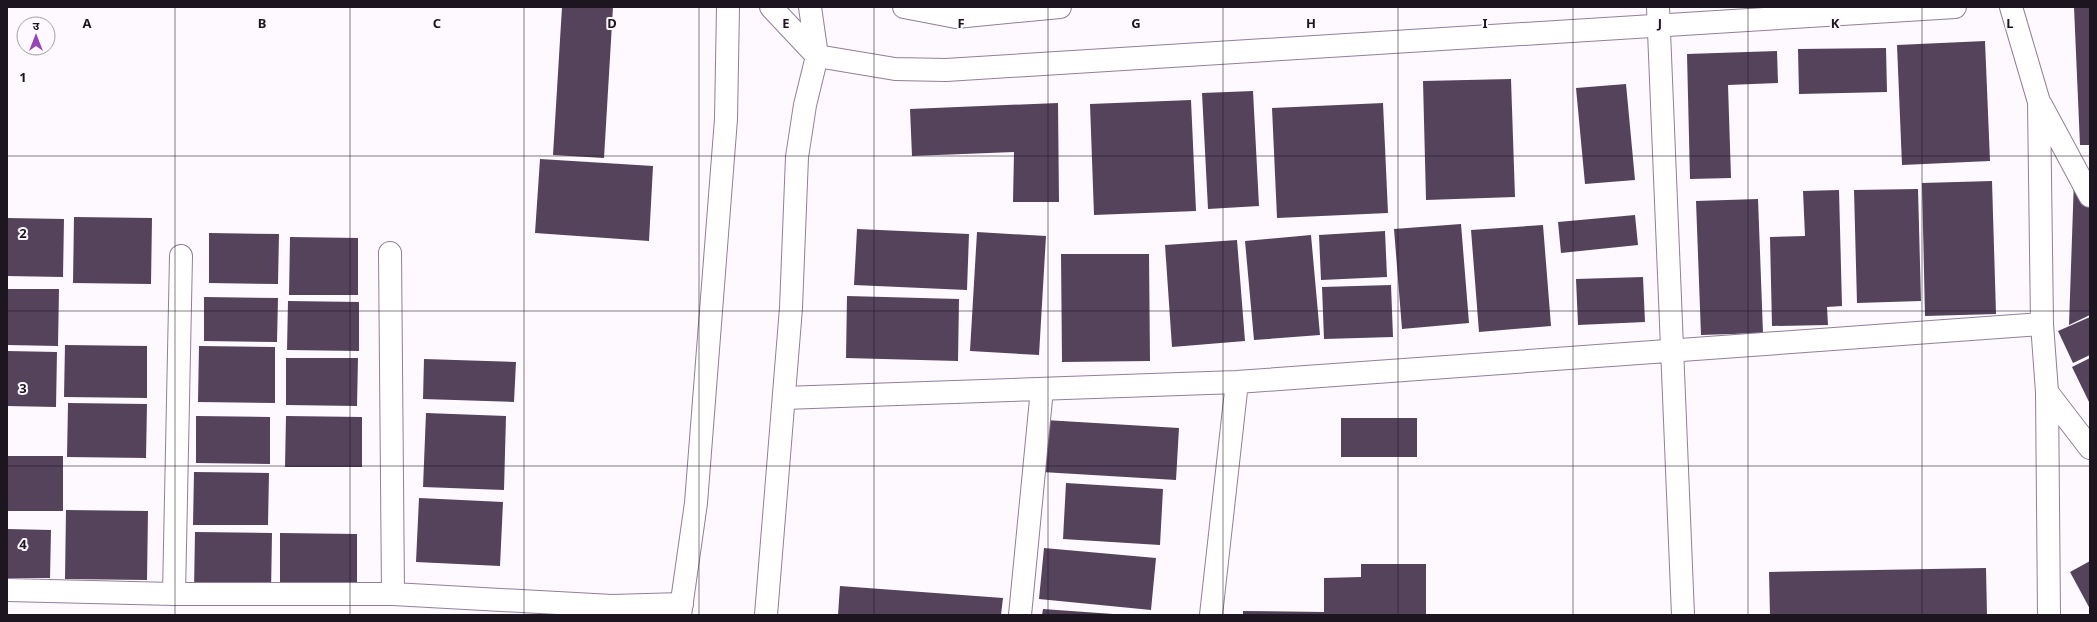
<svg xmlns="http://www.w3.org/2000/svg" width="2097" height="622" font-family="'Noto Sans','Noto Sans Devanagari',sans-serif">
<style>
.building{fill:#55435c}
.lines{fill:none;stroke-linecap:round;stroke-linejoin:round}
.minor-casing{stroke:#937e99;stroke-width:24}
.major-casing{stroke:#937e99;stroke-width:24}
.minor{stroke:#fff;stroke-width:22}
.major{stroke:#fff;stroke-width:22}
.grid{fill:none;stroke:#1d1520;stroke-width:1;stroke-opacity:0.55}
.grid-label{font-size:13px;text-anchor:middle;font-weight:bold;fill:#1d1520;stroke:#fdf9ff;stroke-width:4;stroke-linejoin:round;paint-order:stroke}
</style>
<rect width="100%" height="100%" fill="#fdf9ff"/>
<path class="building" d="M562 7H613L604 158 553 155Z
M2074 7H2090V145H2080Z
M1985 41 1990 161 1902 165 1897 45Z
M1886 48 1887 92 1799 94 1798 49Z
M1777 51 1778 83 1728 85 1731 178 1690 179 1687 54Z
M1511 79 1515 197 1426 200 1423 81Z
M1626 84 1635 180 1585 184 1576 88Z
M1253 91 1259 206 1208 209 1202 93Z
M1191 100 1196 211 1094 215 1090 104Z
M1058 103 1059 202H1013L1014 152 912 156 910 109Z
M1383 103 1388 213 1277 218 1272 108Z
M540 159 653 166 649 241 535 233Z
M2074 179 2090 209V315L2069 325Z
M1992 181 1996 314 1925 316 1922 183Z
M1918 189 1921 301 1857 303 1854 190Z
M1839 190 1842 306 1827 307 1828 325 1772 326 1770 237 1805 236 1803 191Z
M1758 199 1763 333 1701 335 1696 201Z
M1635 215 1638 245 1561 253 1558 222Z
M74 217 152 218 151 284 73 283Z
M7 218 64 219 63 277 7 276Z
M1461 224 1469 323 1402 329 1394 229Z
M1543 225 1551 326 1479 332 1471 230Z
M857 229 969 234 967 290 854 285Z
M1385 231 1387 277 1321 280 1319 235Z
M977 232 1046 236 1039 355 970 351Z
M209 233 279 234 278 284 209 283Z
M1311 235 1320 335 1254 340 1245 241Z
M290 237 358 238V295H289Z
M1237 240 1245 341 1172 347 1165 245Z
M1061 254H1149L1150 361 1062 362Z
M1643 277 1645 322 1578 325 1576 279Z
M1391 285 1393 337 1324 339 1322 287Z
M7 289H59L58 346 7 345Z
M847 296 959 299 958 361 846 358Z
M204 297 278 298 277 342 204 341Z
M288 301 359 302V351L287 350Z
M2090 317V355L2073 363 2058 331Z
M65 345 147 346V398L64 397Z
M199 346 275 347V403L198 402Z
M7 351 57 352 56 407 7 406Z
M286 358H358L357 406 286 405Z
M2090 358V404L2072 367Z
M424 359 516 362 514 402 423 399Z
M68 403 147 404 146 458 67 457Z
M426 413 506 416 504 490 423 487Z
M196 416 270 417V464L196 463Z
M286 416 362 417V467H285Z
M1341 418H1417V457H1341Z
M1045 420 1179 428 1176 480 1042 472Z
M7 456H63V511H7Z
M194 472 269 473 268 525H193Z
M1066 483 1163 489 1160 545 1063 539Z
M419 498 503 502 500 566 416 562Z
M66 510 148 511 147 580 65 579Z
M7 529 51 530 50 578H7Z
M195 532 272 533 271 592 194 590Z
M280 533 357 534V586L280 585Z
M1044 548 1156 558 1151 610 1039 599Z
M2090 561V609L2070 572Z
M1361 564H1426V615H1243V611L1324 612V578L1361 577Z
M1986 568 1987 615H1770L1769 572Z
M840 586 1003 598 1001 615H838Z
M1043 609 1113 614V615H1042Z"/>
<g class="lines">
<defs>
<path id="minor" d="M1658 7 1683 615
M2011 7 2039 102 2042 324 2047 392 2049 615
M2041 105 2090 196
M390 253 393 594
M2047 392 2090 448
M784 398 1237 382 2042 324
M7 590 174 594H393L612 606 682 604
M174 594 181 256
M1020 615 1042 389
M1211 615 1237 382"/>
<path id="major" d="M771 7 817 56 895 69 946 70 1955 7
M904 7 956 17 1060 7
M680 615 696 503 726 119 728 7
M766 615 791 308 797 157 805 105 817 56 810 7"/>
</defs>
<use href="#minor" class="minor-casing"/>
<use href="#major" class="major-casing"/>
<use href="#minor" class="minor"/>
<use href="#major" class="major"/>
</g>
<path class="grid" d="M175 7V615M350 7V615M524 7V615M699 7V615M874 7V615M1048 7V615M1223 7V615M1398 7V615M1573 7V615M1748 7V615M1922 7V615M7 156H2090M7 311H2090M7 466H2090"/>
<g class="grid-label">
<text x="87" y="28">A</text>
<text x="262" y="28">B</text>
<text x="437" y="28">C</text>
<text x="612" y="28">D</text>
<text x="786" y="28">E</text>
<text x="961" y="28">F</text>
<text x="1136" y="28">G</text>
<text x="1311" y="28">H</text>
<text x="1485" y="28">I</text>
<text x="1660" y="28">J</text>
<text x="1835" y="28">K</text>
<text x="2010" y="28">L</text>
<text x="23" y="82">1</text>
<text x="23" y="238">2</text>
<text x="23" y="393">3</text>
<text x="23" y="549">4</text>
</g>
<rect width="2097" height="622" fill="none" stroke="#1d1520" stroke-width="16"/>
<g transform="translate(36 36)"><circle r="19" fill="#fdf9ff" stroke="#a39ea6"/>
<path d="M0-3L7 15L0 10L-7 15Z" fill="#9545b4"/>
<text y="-6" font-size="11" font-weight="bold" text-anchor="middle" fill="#1d1520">उ</text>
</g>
</svg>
